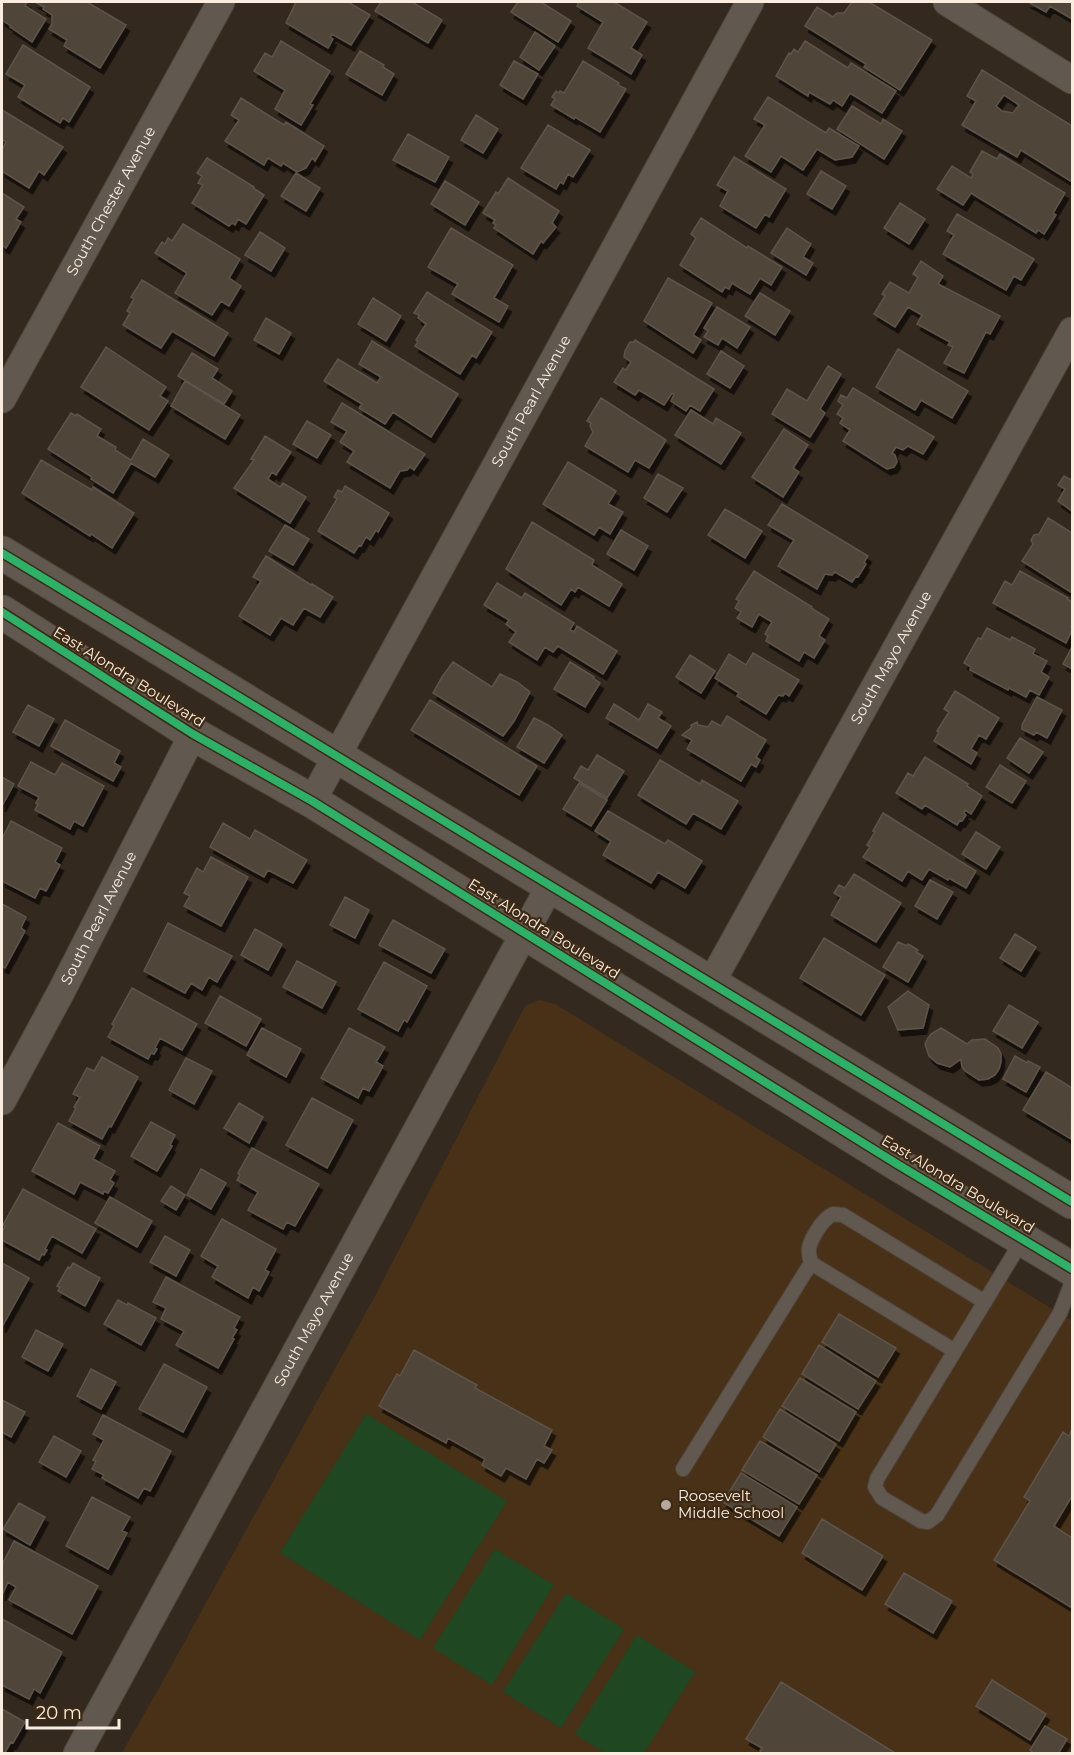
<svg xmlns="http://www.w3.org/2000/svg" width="1074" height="1755" font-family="Montserrat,sans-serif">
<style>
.built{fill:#483117}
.green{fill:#1e4722}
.building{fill:#504538;stroke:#5d544b;stroke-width:1.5;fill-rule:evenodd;filter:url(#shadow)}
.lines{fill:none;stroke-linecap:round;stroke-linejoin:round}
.lane-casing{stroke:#50463d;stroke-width:16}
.street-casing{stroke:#50463d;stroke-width:29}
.secondary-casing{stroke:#50463d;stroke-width:35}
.lane{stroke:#615950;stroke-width:14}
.street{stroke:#615950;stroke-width:27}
.secondary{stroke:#615950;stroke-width:33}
.cycleway-casing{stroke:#3e2a14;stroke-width:11}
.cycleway{stroke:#2db169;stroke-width:8}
.poi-dot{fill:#b5a89c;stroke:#3e2a14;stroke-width:2}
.labels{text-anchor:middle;stroke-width:4.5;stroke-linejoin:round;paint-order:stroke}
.street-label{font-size:15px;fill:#faede0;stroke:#3e2a14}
.poi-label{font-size:15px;fill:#faede0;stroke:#3e2a14;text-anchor:start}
</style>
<defs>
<filter id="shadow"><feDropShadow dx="3.5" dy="6" stdDeviation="0" flood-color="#0009"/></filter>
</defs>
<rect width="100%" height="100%" fill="#34291e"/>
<path class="built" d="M539 1000 555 1004 1072 1321V1753L121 1754 158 1690 375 1296 525 1006Z"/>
<path class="green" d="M366 1414 507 1501 420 1640 280 1553Z
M495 1549 554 1585 492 1685 433 1648Z
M566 1593 624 1629 561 1728 503 1692Z
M637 1635 695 1672 644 1753H605L575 1734Z"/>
<path class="building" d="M2 2H27L25 6 46 19 32 42 10 27 11 26 2 20Z
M35 2H87L126 25 100 68 64 46 67 40 49 29 52 24V15L43 9 44 7Z
M296 2H348L370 15 351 45 332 34 330 37 333 39 328 48 286 23Z
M381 2H412L442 20 428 43 375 11Z
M518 2H541L571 21 558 42 511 12Z
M579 2H614L647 22 631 48 642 55 631 74 588 48 603 22 577 6Z
M852 2H869L932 40 900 90 864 67 866 64 805 26 817 7 833 17 837 13H844Z
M1028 2H1072V19L1050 6 1046 12Z
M535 32 555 46 539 70 520 57Z
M281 41 330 71 310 104 313 105 301 125 275 109 285 90 254 71 265 53 272 57Z
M805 41 848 68 851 63 896 91 882 113 850 93 842 106 833 100 830 104 809 92 808 96 776 76 789 53 791 54 794 49 798 52Z
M23 45 90 87 69 122 63 118 60 123 18 97 25 85 6 74Z
M360 51 384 65 383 67 394 74 382 95 346 74Z
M514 61 538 74 523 99 500 85Z
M583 61 619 83 618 85 626 89 600 132 575 117 574 119 551 105 555 99 552 97 556 91 559 93 560 91 564 93Z
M982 70 1072 126V182L1021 150 1017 157 962 125 976 101 967 96ZM1004 95 1019 105 1013 113 1002 111 996 106Z
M768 97 826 133 829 128 859 146 852 157 835 160 817 149 803 170 781 156 771 172 745 156 765 125 754 119Z
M241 98 284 125 286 122 324 146 315 161 312 158 306 168 297 172 283 163 281 166 268 158 264 165 225 141 239 120 231 115Z
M852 106 881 124 883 119 902 131 884 159 837 129Z
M2 110 63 147 44 175 39 171 29 188 2 171V150L6 142 2 139Z
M476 115 498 129 483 153 461 140Z
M548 125 590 150 573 177 568 174 563 184 560 182 556 189 521 168Z
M408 134 449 157 435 182 393 160Z
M982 151 997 159 1000 154 1065 193 1053 213 1056 215 1044 234 1038 230 1036 233 971 193 963 205 937 189 952 166 971 178 973 174 970 172Z
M734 157 786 189 769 217 765 214 756 228 720 206 728 191 717 185Z
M207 158 254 187 253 188 264 195 246 224 238 219 235 225 232 223 229 226 192 203 203 185 198 183 202 176 197 173Z
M821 171 846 186 832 209 807 194Z
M296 173 320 188 306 211 281 196Z
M508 178 559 211 552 223 556 227 543 243 541 241 533 254 494 228 496 225 493 223 495 220 483 213 496 192 498 194Z
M445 181 479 202 465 225 431 204Z
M2 193 24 207 16 219 21 222 6 248 2 245Z
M900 203 925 219 909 244 884 228Z
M957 214 1034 259 1021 280 1014 276 1006 290 943 254 954 235 947 231Z
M701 218 747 248 748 246 782 267 771 285 760 278 750 294 732 283 729 289 725 287 722 292 680 265 696 238 691 234Z
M183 224 240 259 229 278 241 286 229 306 221 301 212 315 175 293 187 273 155 253 162 242 165 244 168 238 172 241Z
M451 228 513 265 494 298 508 306 499 322 452 294 458 284 428 267Z
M787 228 811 244 803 257 813 263 806 275 771 253Z
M260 232 285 248 271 271 245 255Z
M921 261 943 276 938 284 1000 316 990 334 986 332 964 373 944 363 953 347 948 345 950 342 917 324 922 315 908 307 895 327 874 314 885 296 882 294 890 282 909 293 918 277 913 274Z
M668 278 712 303 693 335 701 340 693 353 644 321Z
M142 280 228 333 214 356 172 331 161 348 123 325 130 313 127 311 134 299 131 297Z
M427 292 492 332 476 358 472 355 460 374 415 346 418 342 416 340 426 324 418 318 419 315 414 313Z
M760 293 790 311 775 335 745 316Z
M373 298 401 316 386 341 358 324Z
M717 307 750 327 737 348 722 338 718 345 704 337 708 331 704 328Z
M266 318 291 333 279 354 254 340Z
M635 340 714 389 700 411 690 405 686 411 671 401 674 395 672 393 664 405 639 390 635 395 614 382 623 368 626 370 631 362 624 357 625 351 630 342H634Z
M372 341 458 394 431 437 393 412 385 424 359 408 362 404 324 381 338 359 377 383 381 377 359 364Z
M106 347 166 387 160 396 168 401 149 430 81 387Z
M898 349 968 391 952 418 921 400 915 410 876 387Z
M721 351 744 366 730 388 707 374Z
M192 353 218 369 212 378 232 391 224 404 178 376Z
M828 366 841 374 820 409 825 413 810 437 772 414 787 389 807 401Z
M185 381 240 415 225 439 171 406Z
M853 388 934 437 923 454 908 446 903 450 896 447 892 453 895 455 897 462 894 467 887 469 843 441 850 430 840 423 843 418 837 414 843 405 838 401 841 395 847 398Z
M601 398 666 440 649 468 635 460 628 472 585 446 593 432 590 426 591 423 587 421Z
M342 403 425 454 414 470 410 467 407 470 400 471 390 488 347 462 354 451 340 442 347 431 331 422Z
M691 410 713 424 716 418 741 433 721 464 675 435Z
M71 413 76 416 77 414 101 429 97 436 116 447 115 450 131 460 143 439 169 455 155 477 131 463 113 493 91 479 92 477 48 449Z
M307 421 331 435 317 458 293 444Z
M784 429 808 445 793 468 799 472 783 497 752 477Z
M265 436 291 452 276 475 272 472 268 479 280 487 283 483 306 497 290 523 234 488 254 460 251 459Z
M41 460 92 490 93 487 134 513 112 548 91 534 90 536 22 493Z
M568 462 616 491 608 504 623 512 610 534 599 527 594 535 543 504Z
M658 474 683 488 667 512 644 498Z
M1064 476 1071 480 1072 477V511L1058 501 1065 489 1058 485Z
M345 486 389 513 378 532 376 530 370 540 366 537 361 546 359 545 354 553 318 531 337 499 334 497 338 490 342 492Z
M782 504 868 556 864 562 866 564 858 577 856 576 852 582 835 572 832 575 825 574 817 589 778 566 794 540 768 525Z
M725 509 762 531 745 558 708 535Z
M1048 518 1072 533V593L1022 561 1033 544 1031 540 1034 535 1039 534Z
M532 522 594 560 592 565 622 584 609 606 578 587 575 592 571 589 561 605 506 569Z
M285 525 309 539 293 565 269 551Z
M621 530 648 546 634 570 607 554Z
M266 556 311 585 312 584 333 597 320 617 304 608 293 625 281 618 270 635 239 616 261 581 253 577Z
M754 571 812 607 811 608 829 619 819 636 825 640 814 658 804 652 799 661 766 641 768 636 765 634 772 622 759 614 752 627 737 618 741 612 735 608 739 601 736 599Z
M1020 571 1068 598 1067 599 1072 602V623L1071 626 1072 630 1066 643 993 603 1005 581 1012 585Z
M497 583 522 598 525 593 574 623 570 630 574 632 577 626 617 651 603 674 558 646 553 652 545 647 537 660 509 642 516 632 506 624 509 620 484 605Z
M987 628 1010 640 1012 637 1035 649 1033 654 1047 661 1041 672 1049 677 1039 695 1030 690 1026 697 1009 688 1008 690 970 670 971 667 964 663 978 638 981 639Z
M1072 647V669L1063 664Z
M753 653 799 680 789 696 785 693 783 696 778 695 766 714 737 696 739 693 715 678 729 654 746 665Z
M690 655 715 671 701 693 676 677Z
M453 662 492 687 500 674 517 682 530 692 514 721 503 736 433 693 442 677Z
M570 662 594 677 593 678 600 683 585 707 554 689Z
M955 691 999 718 986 739 979 735 971 749 977 753 971 764 934 741 939 732 937 731 949 712 944 709Z
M1037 697 1062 710 1047 738 1036 732 1034 735 1022 729V725Z
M430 700 537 766 519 795 411 730Z
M614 704 639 720 648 704 662 712 658 718 671 726 657 748 606 718Z
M28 705 54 719 39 746 13 732Z
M727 716 766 740 756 757 760 760 756 767 751 764 741 781 687 749 692 740 682 735 692 727 691 725 697 722 698 725 708 727 712 721 721 726Z
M534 718 548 725 562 735 544 763 517 747Z
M65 720 120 751 114 763 121 767 113 781 51 746Z
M1020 738 1043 752 1029 773 1007 758Z
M597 755 624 771 607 798 574 778 581 766 588 770Z
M925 757 968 784 967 786 982 796 971 814 965 810 964 813 966 815 962 821 960 820 957 825 925 805 922 809 896 793 908 773 913 776Z
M660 760 700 784 702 780 738 801 721 829 693 813 686 824 638 795Z
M31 762 55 775 62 763 104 786 83 826 74 821 70 829 35 810 38 804 36 803 39 797 18 786Z
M1000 765 1026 781 1012 803 986 787Z
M2 777 14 784 2 806Z
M579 783 607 800 591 826 563 809Z
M608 811 665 844 668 840 702 861 685 888 658 872 651 883 603 855 611 841 595 831Z
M883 813 976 871 966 888 949 878 948 880 929 869 922 880 908 871 902 881 863 857 870 847 867 845 875 832 873 831Z
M11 821 62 848 55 862 60 865 46 891 40 888 35 898 2 881V839Z
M223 823 250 839 255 830 307 860 293 883 268 870 264 877 210 847Z
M976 832 1000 847 986 869 962 854Z
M211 857 248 877 221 926 184 906 190 896 184 893 197 868 203 872Z
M854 874 901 903 876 942 831 915 841 897 834 893 839 885 845 888Z
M930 880 953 892 937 919 915 906Z
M345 897 369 910 355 938 330 925Z
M2 904 26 917 21 928 25 931 5 968 2 966Z
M393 920 445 949 431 973 379 945Z
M168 923 232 956 217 982 209 977 202 990 191 983 185 993 144 971Z
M255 929 282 944 268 970 241 955Z
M1015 934 1036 947 1021 971 1000 958Z
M824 938 885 975 861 1015 800 978Z
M898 942 907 946 908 944 918 950 916 952 923 956 908 982 883 967Z
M297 961 336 982 322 1008 283 987Z
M384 962 427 986 407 1022 404 1020 398 1031 358 1009Z
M132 988 197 1024 182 1050 160 1038 155 1048 157 1049 154 1054 151 1053 148 1059 108 1037 114 1026 112 1024Z
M908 991 929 1005 923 1028 898 1030 888 1007Z
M220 996 261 1019 246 1046 205 1023Z
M1009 1005 1038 1022 1022 1048 993 1031Z
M262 1028 301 1049 286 1077 247 1055Z
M349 1028 385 1047 376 1062 383 1066 369 1091 363 1088 358 1098 321 1078Z
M941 1028 967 1044 972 1040 985 1039 998 1048 1001 1054V1062L999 1069 995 1075 988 1079 979 1080 965 1071 962 1067 961 1059 950 1067 937 1063 929 1056 925 1044 928 1038 931 1034Z
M1015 1056 1027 1063 1028 1061 1040 1067 1026 1092 1003 1079Z
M102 1057 138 1077 111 1127 109 1126 102 1139 69 1121 76 1108 74 1107 80 1097 73 1094 87 1068 94 1071Z
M186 1058 212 1071 194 1104 169 1090Z
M1046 1072 1072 1088 1071 1139 1023 1110Z
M312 1098 353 1120 327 1168 286 1145Z
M239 1103 263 1117 249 1143 224 1128Z
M151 1122 175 1135 170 1145 172 1146 157 1171 131 1156Z
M58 1123 100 1146 93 1159 115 1171 110 1180 114 1183 108 1193 104 1191 103 1194 80 1182 74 1194 32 1171Z
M252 1148 319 1184 295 1226 287 1222 283 1229 248 1210 258 1192 237 1180 240 1175 238 1173Z
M201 1169 226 1183 211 1209 187 1195Z
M171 1186 185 1195 176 1210 161 1201Z
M23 1189 96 1229 82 1253 52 1236 45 1249 47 1250 44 1255 42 1254 39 1260 2 1240V1233L5 1226 3 1225Z
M110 1197 152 1221 137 1247 95 1223Z
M222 1219 276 1249 265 1270 269 1272 259 1291 253 1287 248 1298 212 1277 218 1266 201 1256Z
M165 1236 190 1250 176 1276 150 1262Z
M2 1263 29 1278 2 1327Z
M73 1263 100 1278 85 1306 58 1291 60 1287 57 1286 68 1267 70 1268Z
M166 1277 240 1317 234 1328 237 1330 232 1338 234 1339 218 1368 176 1345 184 1331 161 1319 166 1308 153 1302Z
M118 1300 127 1305 128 1303 156 1318 141 1345 104 1324Z
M839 1314 896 1348 878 1377 822 1342Z
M36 1330 63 1344 48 1371 22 1357Z
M819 1345 876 1381 858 1409 802 1374Z
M414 1350 477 1385 475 1388 552 1430 544 1446 552 1450 544 1463 537 1459 526 1479 506 1468 501 1476 482 1465 485 1459 448 1438 446 1443 379 1406 397 1374 400 1376Z
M164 1364 207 1387 183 1432 139 1409Z
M91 1369 116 1382 101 1409 77 1396Z
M800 1378 856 1412 839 1441 782 1406Z
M2 1400 25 1412 11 1437 2 1432Z
M780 1409 836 1444 819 1472 763 1437Z
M103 1415 171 1451 150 1491 144 1488 138 1498 102 1478 104 1475 92 1469 96 1461 93 1460 104 1440 93 1434Z
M1072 1429V1496L1054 1526 1072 1538V1608L994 1560 1030 1501 1024 1497 1063 1432 1069 1436Z
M54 1436 81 1451 66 1477 39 1462Z
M760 1441 817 1475 799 1504 742 1470Z
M741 1473 797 1507 779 1536 723 1502Z
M92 1497 130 1517 122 1531 127 1533 108 1569 66 1546Z
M19 1503 45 1517 30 1545 3 1529Z
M822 1519 883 1556 862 1590 802 1553Z
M14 1541 98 1586 72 1634 9 1600 16 1587 8 1582 2 1595V1565Z
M904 1573 952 1601 933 1633 885 1604Z
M2 1619 62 1652 40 1693 34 1689 29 1699 2 1685Z
M992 1680 1046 1714 1030 1740 976 1706Z
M781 1682 895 1753V1754H771L768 1752 767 1754H763L760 1751 762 1748 746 1739Z
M2 1709 25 1722 13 1743 11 1742 4 1754H2Z
M1045 1726 1067 1739 1058 1754H1035L1030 1750Z"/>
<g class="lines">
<defs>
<path id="lane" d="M1023 1239 877 1479 875 1487 882 1498 921 1521 928 1522 937 1515 1060 1313 1072 1282
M955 1351 811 1263C810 1258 808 1253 809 1248 812 1236 823 1219 833 1214L843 1215 985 1302
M683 1469 811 1263"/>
<g id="street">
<path d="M947 2 1072 80"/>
<path id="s1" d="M2 399 221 2"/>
<path id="s2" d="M312 801 750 2"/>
<path id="s3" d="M711 983 1072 331"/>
<path id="s4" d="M2 1101 61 992 193 734"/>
<path id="s5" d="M77 1754 550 886"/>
</g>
<path id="secondary" d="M2 553 1072 1202
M2 612 193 734 312 801 897 1164 1072 1269"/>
</defs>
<use href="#lane" class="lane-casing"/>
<use href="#street" class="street-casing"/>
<use href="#secondary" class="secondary-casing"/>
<use href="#lane" class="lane"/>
<use href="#street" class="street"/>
<use href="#secondary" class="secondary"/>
<defs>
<path id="cycleway" d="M2 553 1072 1202
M2 612 193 734 312 801 897 1164 1072 1269"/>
</defs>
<use href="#cycleway" class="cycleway-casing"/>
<use href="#cycleway" class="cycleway"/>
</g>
<circle class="poi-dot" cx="666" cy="1505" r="6"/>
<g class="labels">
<g class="street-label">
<text dy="5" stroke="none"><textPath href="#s1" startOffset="226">South Chester Avenue</textPath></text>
<text dy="5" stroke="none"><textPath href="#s2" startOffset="456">South Pearl Avenue</textPath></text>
<text dy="5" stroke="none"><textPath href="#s3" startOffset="372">South Mayo Avenue</textPath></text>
<text transform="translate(129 677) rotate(32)" y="5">East Alondra Boulevard</text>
<text dy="5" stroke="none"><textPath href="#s4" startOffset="207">South Pearl Avenue</textPath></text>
<text transform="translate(544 929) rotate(32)" y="5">East Alondra Boulevard</text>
<text transform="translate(958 1184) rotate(31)" y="5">East Alondra Boulevard</text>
<text dy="5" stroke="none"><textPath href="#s5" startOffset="495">South Mayo Avenue</textPath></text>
</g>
<g class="poi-label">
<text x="678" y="1501">Roosevelt<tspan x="678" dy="17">Middle School</tspan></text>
</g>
</g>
<rect width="1074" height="1755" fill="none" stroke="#faede0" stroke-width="6"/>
<path d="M27 1719v9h92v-9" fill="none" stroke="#faede0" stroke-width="3"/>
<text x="36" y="1719" font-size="18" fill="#faede0" stroke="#3e2a14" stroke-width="4.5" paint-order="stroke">20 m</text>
</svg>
